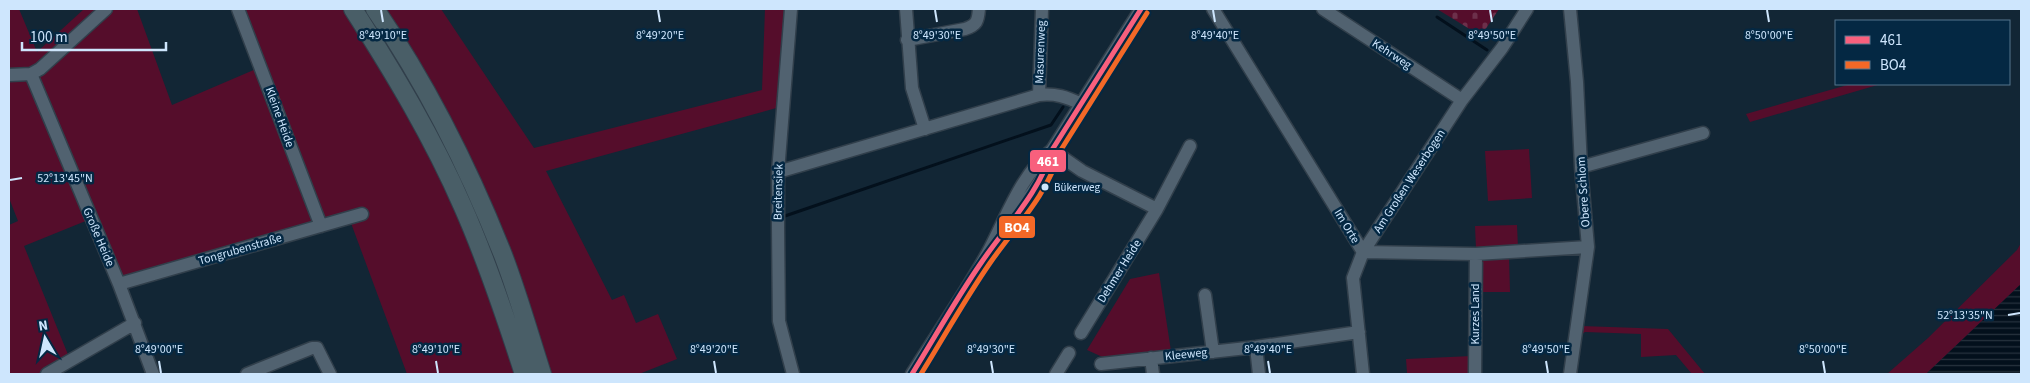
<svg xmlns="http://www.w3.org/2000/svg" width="2030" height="383" font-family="'Source Sans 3',sans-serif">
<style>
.green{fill:#550d2b}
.cemetery{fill:url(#cemetery-stones)}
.water{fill:url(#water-rules)}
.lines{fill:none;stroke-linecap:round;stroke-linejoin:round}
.stream{stroke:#03101c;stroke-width:3}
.minor-casing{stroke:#313f4b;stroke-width:15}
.highway-casing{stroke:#313f4b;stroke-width:20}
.minor{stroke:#516270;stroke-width:12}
.highway{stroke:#495e67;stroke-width:18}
.bus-1-casing{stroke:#042843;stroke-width:9}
.bus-2-casing{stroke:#042843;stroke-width:9}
.bus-1{stroke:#f8607d;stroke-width:5}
.bus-2{stroke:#f36827;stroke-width:5}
.ticks{fill:none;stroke:#cee6fd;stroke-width:2}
.bus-dot{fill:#cee6fd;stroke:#042843;stroke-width:2}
.labels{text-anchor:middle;stroke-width:5;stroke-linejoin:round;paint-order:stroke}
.bus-label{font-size:11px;fill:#cee6fd;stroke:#042843;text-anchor:start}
.street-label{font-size:12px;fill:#cee6fd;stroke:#042843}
.ticks-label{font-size:12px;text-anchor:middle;fill:#cee6fd;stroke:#042843;stroke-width:5;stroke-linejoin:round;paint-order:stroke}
.line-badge{stroke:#042843;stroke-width:2}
.badge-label{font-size:14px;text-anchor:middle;font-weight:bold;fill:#fff}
</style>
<defs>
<pattern id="cemetery-stones" width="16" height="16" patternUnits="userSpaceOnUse" patternTransform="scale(1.25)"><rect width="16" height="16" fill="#550d2b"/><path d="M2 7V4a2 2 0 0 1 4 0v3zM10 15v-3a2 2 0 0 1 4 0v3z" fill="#6c304b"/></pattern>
<pattern id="water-rules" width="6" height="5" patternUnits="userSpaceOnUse" patternTransform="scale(1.25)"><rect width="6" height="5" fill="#03101c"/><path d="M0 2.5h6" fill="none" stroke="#27333e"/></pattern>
</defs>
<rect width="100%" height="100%" fill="#122635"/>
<path class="green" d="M9 9H19L37 52 84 9H137L172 105 263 66 242 9H441L534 148 762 90 765 9H788L780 107 546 171 612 300 624 295 636 323 658 314 677 359 639 374H407L348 215 124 279 98 216 24 246 69 357 39 374H9V225L18 221 9 198Z
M1851 84H1881L1750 122 1746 114Z
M1529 149 1532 198 1488 201 1485 151Z
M1517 225 1518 248 1476 249 1475 226Z
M2021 243V284L1926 374H1887L1928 338 2017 250Z
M1485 256H1509L1510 292H1480V262Z
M1159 273 1171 351 1107 359 1087 350 1130 279Z
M1581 326 1668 329 1705 374H1692L1676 355 1641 357V334L1585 332 1581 335 1576 374Z
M1472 356 1473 374 1407 373 1406 359Z"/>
<path class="cemetery" d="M1437 9H1499L1481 36Z"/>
<path class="water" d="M2021 284V374H1926Z"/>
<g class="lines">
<path class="stream" d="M1437 17 1487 50
M785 216 1051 125 1063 107"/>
<defs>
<path id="minor" d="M238 9 321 226
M791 9 778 172V227L779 321 793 374
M906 9 912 88 925 129
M1213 9 1363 252 1476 254 1588 247
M1323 9 1462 100
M907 40 965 29C977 25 978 21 979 9
M31 74 119 284 153 374
M9 75 31 74 40 69 106 9
M1039 95 1042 9
M1052 150 1082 171 1157 209
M1581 167 1703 133
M778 172 1039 95C1055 93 1067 97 1081 104
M1011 221C1027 199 1047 178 1052 150
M119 284 362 214
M1205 295 1213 352
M1081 333 1157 209 1190 146
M1256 347 1259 374
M1151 358 1153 374
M1101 364 1256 347 1359 332
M47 374 135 323
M247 374 312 348H317L330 374
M912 374C937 334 964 295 987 254 1006 219 1020 175 1052 150L1141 9
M1056 374 1069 353
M1363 374 1353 278 1363 252 1462 100 1502 48 1527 9
M1475 374 1476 254
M1570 374 1588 247 1581 167 1577 82 1570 9"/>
<path id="highway" d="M353 9C394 73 433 138 463 207 487 261 506 318 524 374
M375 9C427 85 469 169 503 255 518 294 529 334 542 374"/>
</defs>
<use href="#minor" class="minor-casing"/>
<use href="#highway" class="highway-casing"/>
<use href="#minor" class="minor"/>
<use href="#highway" class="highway"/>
<defs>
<path id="bus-1" d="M912 374C935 337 956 299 981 263 1006 226 1039 194 1052 150L1141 9"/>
<path id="bus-2" d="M921 374C944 337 965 299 990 263 1015 227 1047 196 1059 153L1147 13"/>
</defs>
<use href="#bus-1" class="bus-1-casing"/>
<use href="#bus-2" class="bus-2-casing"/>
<use href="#bus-1" class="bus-1"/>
<use href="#bus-2" class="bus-2"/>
</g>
<path class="ticks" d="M381 10 383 22M658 10 660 22M935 10 937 22M1213 10 1215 22M1490 10 1492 22M1767 10 1769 22M10 180 22 178M2008 315 2020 313M159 361 161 373M436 361 438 373M714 361 716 373M991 361 993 373M1268 361 1270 373M1546 361 1548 373M1823 361 1825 373"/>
<circle class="bus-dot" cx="1045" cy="187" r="4.5"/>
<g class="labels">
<g class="bus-label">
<text x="1054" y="191">Bükerweg</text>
</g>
<g class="street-label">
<text transform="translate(1040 52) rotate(-88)" y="4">Masurenweg</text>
<text transform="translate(1392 54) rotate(33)" y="4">Kehrweg</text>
<text transform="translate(280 117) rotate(70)" y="4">Kleine Heide</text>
<text transform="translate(1409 181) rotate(-57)" y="4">Am Großen Weserbogen</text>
<text transform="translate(778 192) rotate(-89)" y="4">Breitensiek</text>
<text transform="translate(1583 192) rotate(-94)" y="4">Obere Schlom</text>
<text transform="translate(1347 226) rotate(59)" y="4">Im Orte</text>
<text transform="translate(99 237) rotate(67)" y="4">Große Heide</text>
<text transform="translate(240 249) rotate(-16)" y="4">Tongrubenstraße</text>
<text transform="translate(1119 271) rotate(-58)" y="4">Dehmer Heide</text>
<text transform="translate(1475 314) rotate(-90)" y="4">Kurzes Land</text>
<text transform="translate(1186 354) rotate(-6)" y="4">Kleeweg</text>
</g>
</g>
<g class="ticks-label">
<text x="383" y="39">8°49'10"E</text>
<text x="660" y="39">8°49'20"E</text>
<text x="937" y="39">8°49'30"E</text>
<text x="1215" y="39">8°49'40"E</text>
<text x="1492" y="39">8°49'50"E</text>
<text x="1769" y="39">8°50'00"E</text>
<text x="65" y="182">52°13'45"N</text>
<text x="1965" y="319">52°13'35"N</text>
<text x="159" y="353">8°49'00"E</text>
<text x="436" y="353">8°49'10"E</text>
<text x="714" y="353">8°49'20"E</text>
<text x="991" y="353">8°49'30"E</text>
<text x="1268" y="353">8°49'40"E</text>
<text x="1546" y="353">8°49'50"E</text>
<text x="1823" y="353">8°50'00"E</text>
</g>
<g class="line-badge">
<rect x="1029" y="149" width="38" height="24" rx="5" fill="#f8607d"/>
<rect x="998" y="215" width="38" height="24" rx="5" fill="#f36827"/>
</g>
<g class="badge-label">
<text x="1048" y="166">461</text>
<text x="1017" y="232">BO4</text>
</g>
<rect width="2030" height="383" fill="none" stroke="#cee6fd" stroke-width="20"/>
<rect x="1835" y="20" width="175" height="65" fill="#042843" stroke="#55748d"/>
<rect x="1845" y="36" width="25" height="8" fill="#f8607d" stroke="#55748d"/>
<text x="1880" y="45" font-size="15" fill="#cee6fd">461</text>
<rect x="1845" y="61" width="25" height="8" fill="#f36827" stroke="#55748d"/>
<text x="1880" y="70" font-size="15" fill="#cee6fd">BO4</text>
<g transform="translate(45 338) rotate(351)" stroke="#042843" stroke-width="4" paint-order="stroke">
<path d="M0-4L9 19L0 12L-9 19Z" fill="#cee6fd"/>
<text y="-8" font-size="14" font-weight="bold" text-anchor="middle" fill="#cee6fd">N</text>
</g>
<path d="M22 42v8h144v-8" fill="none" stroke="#cee6fd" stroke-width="2.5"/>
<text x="30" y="42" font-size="15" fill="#cee6fd" stroke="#042843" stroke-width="4" paint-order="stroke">100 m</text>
</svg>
